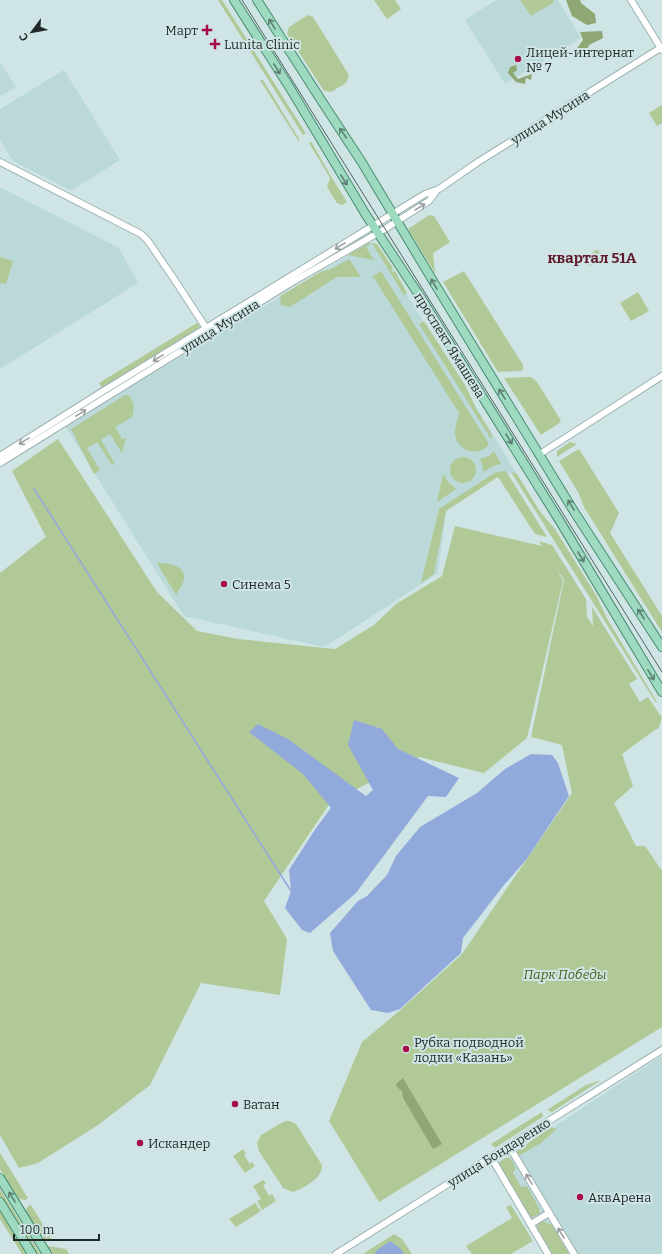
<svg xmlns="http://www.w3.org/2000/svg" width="662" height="1254" font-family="Bitter,serif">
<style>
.built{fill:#bbd9d9}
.green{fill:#b1c996}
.forest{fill:#8ea773}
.water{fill:#91a9db}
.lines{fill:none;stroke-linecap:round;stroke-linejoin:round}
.stream{stroke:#91a9db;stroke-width:1.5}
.minor-casing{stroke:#9eb2b2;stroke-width:8}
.major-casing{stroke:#488c70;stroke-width:10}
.minor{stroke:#fff;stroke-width:6}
.major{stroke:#9edac0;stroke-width:8}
.tram{stroke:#546061;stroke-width:1}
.oneway{stroke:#5e8074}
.oneway2{stroke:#9a9e9e}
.poi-dot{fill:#a40d48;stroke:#cfe5e5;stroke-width:1.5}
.labels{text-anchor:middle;stroke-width:4;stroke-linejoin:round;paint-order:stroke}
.poi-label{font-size:13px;fill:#1f2728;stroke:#cfe5e5;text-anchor:start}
.street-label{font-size:13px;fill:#1f2728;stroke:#cfe5e5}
.park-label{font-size:13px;font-style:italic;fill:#446114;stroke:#cfe5e5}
.quarter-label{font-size:15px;font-weight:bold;fill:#611c2f;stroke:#cfe5e5}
</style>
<rect width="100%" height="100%" fill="#cfe5e5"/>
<path class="built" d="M496 0H558L581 38 505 84 465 20Z
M0 62 16 87 0 96Z
M64 70 120 160 71 191 13 161 0 140V109Z
M0 187 119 248 138 283 0 369Z
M374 243 395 272 406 293 517 474 512 473 497 475 447 507 438 573 325 647 184 616 65 426 366 245Z
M662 1056V1254H550L497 1164 498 1163Z"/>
<path class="green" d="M218 0H222L305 132V134L303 135Z
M374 0H395L401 9 387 19Z
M520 0H553L554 2 531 16Z
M308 15 313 17 349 75 346 83 331 92 324 91 287 34 289 27Z
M260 80H263L299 139V142Z
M662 105V123L657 126 649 113Z
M310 142 312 143 332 178 347 202 342 205 337 203 327 187 330 178 309 143Z
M429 215 434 216 450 242 433 253 435 273 408 229Z
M369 243H374L377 244 393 268 391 270 393 272 395 271 407 293 404 295 372 243 366 247 374 260 348 255Z
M596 250H598L601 256 599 261 589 266 584 258Z
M0 257 13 261 6 284 0 283Z
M349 259 361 277H337L290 307 281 305 280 296 322 271 329 270Z
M381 271 489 444C478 459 455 450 455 432 455 426 458 419 459 413L374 278 371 277Z
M464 271 523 365V370L520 371 498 372 443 282Z
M638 292 649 311 631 321 620 303Z
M424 321 465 385 476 408 492 435 491 439 419 324Z
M197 323 200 327 102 388 99 383Z
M531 377 537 382 560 419 561 422 541 435 504 378Z
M125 395H128C135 402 134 408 132 417L115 427 122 439 126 438 122 453 110 434 101 440 115 464 112 465 97 442 87 448 100 470 94 474 71 429Z
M58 439 157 592 197 631 238 639 335 649 374 625 396 604 442 576 455 526 542 546 539 541 552 545 586 599 587 617 593 626 592 607 637 679 629 684 640 702 648 697 662 718 658 729H656L622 754 633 786 614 803 636 846H645L662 871V1027L379 1202 329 1121 362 1042 397 1013 462 954 572 793 562 745 531 737 564 580 556 568 563 581 527 738 484 773 419 757 330 803 264 901 287 939 280 995 201 983 150 1085 98 1125 38 1163 19 1168 0 1135V573L46 537 12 471Z
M570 442 577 444 557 457V451Z
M579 449 619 513 610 533 662 616V632L584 507 578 492 559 461Z
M494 451 501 464 494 466 483 472 482 464 480 459 489 456Z
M450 470a13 13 0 1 1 26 0a13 13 0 1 1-26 0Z
M506 471 547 537 535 534 498 477 446 511 434 574 421 583 439 509 496 472Z
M511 472 517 474 541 513 555 529 596 595 608 620 657 702 656 703Z
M443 474 449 483 456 489 437 502Z
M157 563C166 563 186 565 184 578 184 584 178 591 176 595Z
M601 1080 552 1112 547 1110 586 1085Z
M542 1112 543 1116 541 1118 495 1148 491 1144Z
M285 1121H289L296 1124 322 1165C323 1178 304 1188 293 1192L283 1188 259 1151 257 1143 261 1135Z
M551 1127 557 1129 541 1143 517 1157V1151Z
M243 1149 246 1153 244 1155 250 1164 252 1162 255 1166 245 1173 233 1156Z
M0 1153 28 1198 25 1200 19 1199 0 1169Z
M505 1158H510L516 1168 513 1173 521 1187 527 1186 539 1208 540 1213 536 1216 530 1218 527 1215 497 1164Z
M263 1180 266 1183 263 1185 269 1196 272 1194 276 1201 262 1210 257 1201 261 1199 253 1186Z
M0 1189 40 1254H36L0 1196Z
M255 1203 261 1211 236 1227 229 1219Z
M31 1205 53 1241 43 1239 26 1212 27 1207Z
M511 1205 533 1241 511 1254H472L466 1246 512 1218 506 1207Z
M0 1208 29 1254H22L0 1219Z
M542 1221 552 1225 569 1254H553L538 1230 537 1227 539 1223Z
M394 1234 402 1239 412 1254H363Z
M48 1246 66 1249 69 1254H53Z"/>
<path class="forest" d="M566 0H580L581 3 595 14 596 23 587 25 572 16Z
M602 31 603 38 589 45 587 51 581 54 576 50 583 40 580 32Z
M516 65 517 70 513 73 518 79 532 74 531 80 526 78 525 84 516 82 508 73 510 67Z
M403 1078 442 1144 433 1149 403 1098 402 1091 397 1087 396 1084Z"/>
<path class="water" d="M354 720 382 729 398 749 459 778 446 797 428 796 356 893 310 933 302 930 285 908 291 891 289 870 316 828 331 808 303 774 249 732 258 724 288 739 366 796 373 790 348 745Z
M531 754 552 755 558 763 569 796 526 860 504 885 463 938 461 953 400 1009 388 1013 371 1010 333 951 330 933 358 901 367 896 387 875 396 856 420 827 477 793 505 769Z
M390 1241 400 1248 404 1254H375L376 1251Z"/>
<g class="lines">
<path class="stream" d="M34 489 291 891"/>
<defs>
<path id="minor" d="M631 0 662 50
M0 162 141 234 148 241 174 279 208 331
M540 454 662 376
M0 456 100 393 425 194 439 189 478 162 662 47
M0 463 289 284 385 229 429 201 437 190
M509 1146 574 1254
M491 1157 548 1254
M531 1224 549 1213
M336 1254 662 1050"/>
<path id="major" d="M234 0 290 88 366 215 421 298 561 523 662 692
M257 0 321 100 361 161 433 281 575 513 662 647
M0 1178 47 1254
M0 1202 32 1254"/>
</defs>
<use href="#minor" class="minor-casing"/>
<use href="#major" class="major-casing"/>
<use href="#minor" class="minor"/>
<use href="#major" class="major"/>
<path class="tram" d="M242 0 662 672"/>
</g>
<defs><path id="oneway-shaft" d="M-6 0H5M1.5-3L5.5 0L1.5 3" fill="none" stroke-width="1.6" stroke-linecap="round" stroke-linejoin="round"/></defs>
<g class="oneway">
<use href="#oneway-shaft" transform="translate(272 24) rotate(-122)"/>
<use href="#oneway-shaft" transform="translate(277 69) rotate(58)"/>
<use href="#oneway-shaft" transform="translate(343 133) rotate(-124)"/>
<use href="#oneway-shaft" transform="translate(344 180) rotate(58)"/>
<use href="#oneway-shaft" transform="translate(434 284) rotate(-121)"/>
<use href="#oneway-shaft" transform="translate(502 394) rotate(-122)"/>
<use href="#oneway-shaft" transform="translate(509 439) rotate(58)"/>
<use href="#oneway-shaft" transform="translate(571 505) rotate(-121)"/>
<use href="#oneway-shaft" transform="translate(581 557) rotate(59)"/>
<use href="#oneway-shaft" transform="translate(641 614) rotate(-123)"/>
<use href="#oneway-shaft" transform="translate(651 675) rotate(58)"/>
<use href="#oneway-shaft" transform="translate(12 1197) rotate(-122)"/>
</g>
<g class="oneway2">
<use href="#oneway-shaft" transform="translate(420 207) rotate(-32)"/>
<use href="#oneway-shaft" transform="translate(340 246) rotate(148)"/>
<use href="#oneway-shaft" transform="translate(158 358) rotate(149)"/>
<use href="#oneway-shaft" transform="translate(81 413) rotate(-32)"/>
<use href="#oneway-shaft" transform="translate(24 441) rotate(148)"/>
<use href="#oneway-shaft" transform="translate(529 1179) rotate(-121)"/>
<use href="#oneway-shaft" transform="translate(561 1233) rotate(-121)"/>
</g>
<g class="poi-dot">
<path d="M205 24h4v4h4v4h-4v4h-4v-4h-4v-4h4z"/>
<path d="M213 38h4v4h4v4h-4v4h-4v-4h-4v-4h4z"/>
<circle cx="518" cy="59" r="4"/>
<circle cx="224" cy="584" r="4"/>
<circle cx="406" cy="1049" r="4"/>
<circle cx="235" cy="1104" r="4"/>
<circle cx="140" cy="1143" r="4"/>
<circle cx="580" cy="1197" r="4"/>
</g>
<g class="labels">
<g class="poi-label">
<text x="198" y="35" text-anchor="end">Март</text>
<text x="224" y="49">Lunita Clinic</text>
<text x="526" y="57">Лицей-интернат<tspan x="526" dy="15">№ 7</tspan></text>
<text x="232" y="589">Синема 5</text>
<text x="414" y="1047">Рубка подводной<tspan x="414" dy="15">лодки «Казань»</tspan></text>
<text x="243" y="1109">Ватан</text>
<text x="148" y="1148">Искандер</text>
<text x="588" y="1202">АквАрена</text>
</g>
<g class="street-label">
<text transform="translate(550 117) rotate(-32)" y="5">улица Мусина</text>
<text transform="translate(220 326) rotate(-32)" y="5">улица Мусина</text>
<text transform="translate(450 345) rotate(58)" y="5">проспект Ямашева</text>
<text transform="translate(499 1152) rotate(-32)" y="5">улица Бондаренко</text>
</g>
<g class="park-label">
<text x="565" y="979">Парк Победы</text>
</g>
<g class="quarter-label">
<text x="592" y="263">квартал 51А</text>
</g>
</g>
<g transform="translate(32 32) rotate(238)" stroke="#cfe5e5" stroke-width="3" paint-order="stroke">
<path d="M0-3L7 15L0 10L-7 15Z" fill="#1f2728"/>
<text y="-6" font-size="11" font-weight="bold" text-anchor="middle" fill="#1f2728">С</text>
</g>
<path d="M14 1234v6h85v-6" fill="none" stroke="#1f2728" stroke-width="2"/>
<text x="20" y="1234" font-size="12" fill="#1f2728" stroke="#cfe5e5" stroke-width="3" paint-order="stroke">100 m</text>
</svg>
